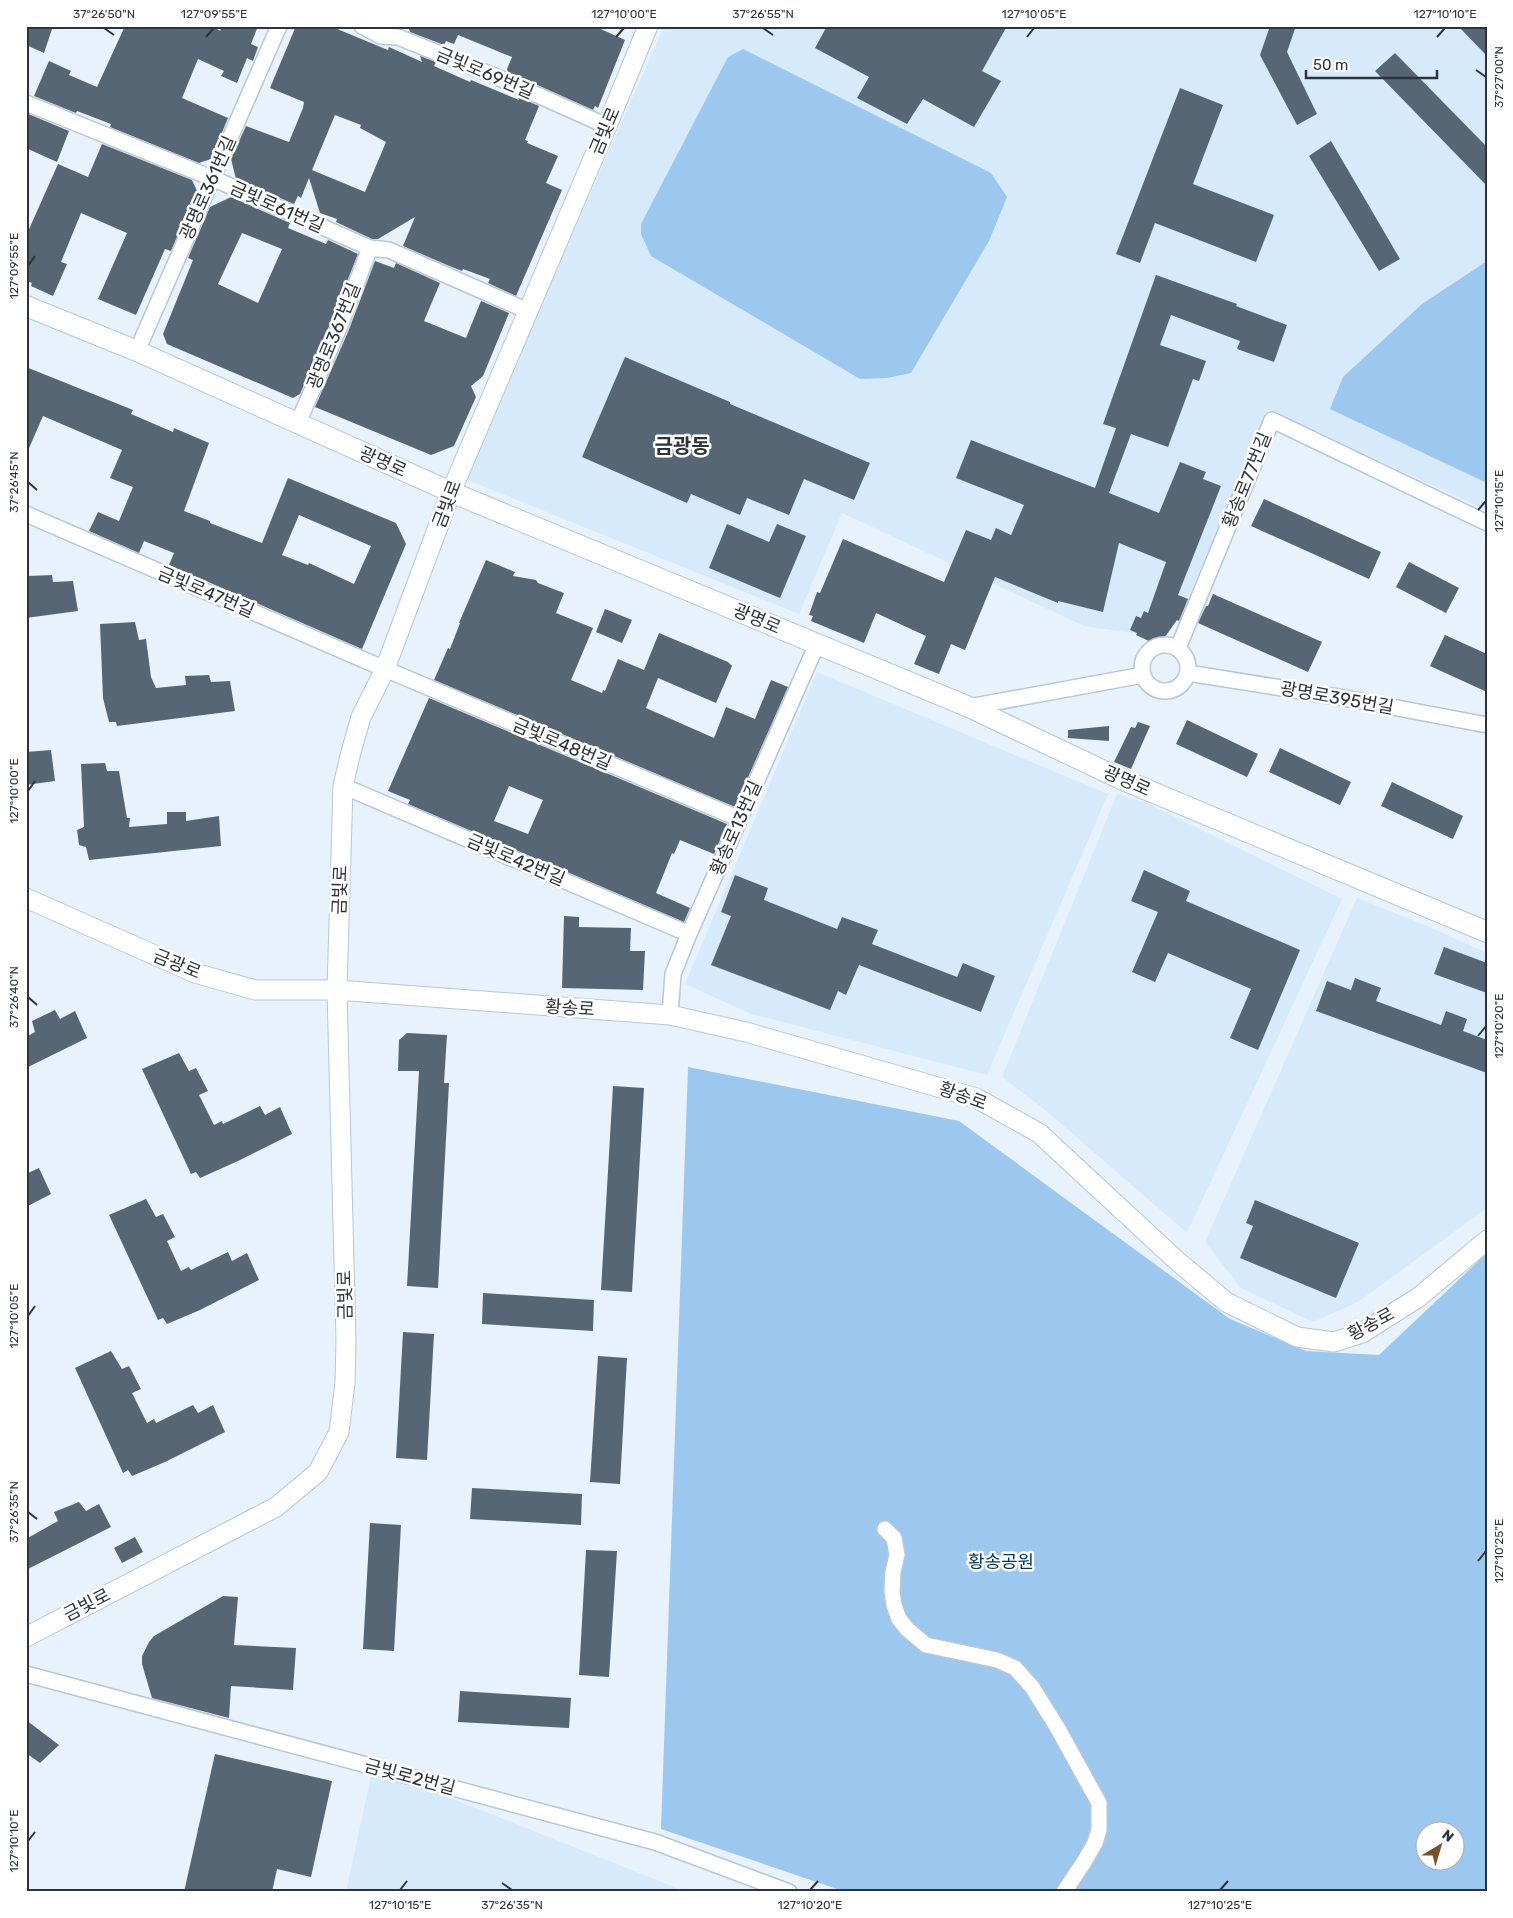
<svg xmlns="http://www.w3.org/2000/svg" width="1513" height="1918" font-family="Rubik,'Noto Sans KR',sans-serif">
<style>
.built{fill:#d7eafb}
.green{fill:#9cc7ef;fill-rule:evenodd}
.building{fill:#576674;fill-rule:evenodd}
.lines{fill:none;stroke-linecap:round;stroke-linejoin:round}
.minor-casing{stroke:#b6c7d7;stroke-width:18}
.tertiary-casing{stroke:#b6c7d7;stroke-width:21}
.secondary-casing{stroke:#b6c7d7;stroke-width:22}
.minor{stroke:#fff;stroke-width:15}
.tertiary{stroke:#fff;stroke-width:19}
.secondary{stroke:#fff;stroke-width:20}
.ticks{fill:none;stroke:#2d3339;stroke-width:2}
.labels{text-anchor:middle;stroke-width:5;stroke-linejoin:round;paint-order:stroke}
.street-label{font-size:18px;fill:#2d3339;stroke:#fff}
.park-label{font-size:18px;fill:#00365c;stroke:#fff}
.quarter-label{font-size:20px;font-weight:bold;fill:#2d3339;stroke:#fff}
.neatline{fill:none;stroke:#2d3339;stroke-width:2}
.ticks-label{font-size:12px;text-anchor:middle;fill:#2d3339}
</style>
<rect width="100%" height="100%" fill="#e8f2fc"/>
<path class="built" d="M664 26H1487V510L1269 411 1244 472 1180 615 1166 638 1084 626 842 513 799 614 465 479Z
M817 672 1108 794 987 1075 751 1014 685 984Z
M1117 794 1147 803 1342 899 1187 1233 1044 1109 1002 1077Z
M1357 898 1425 925 1487 953V1208L1358 1302 1313 1322 1241 1288 1205 1242Z
M373 1767 687 1892H346Z"/>
<path class="green" d="M743 49 991 173 1007 197 989 241 911 373 887 378 860 379 651 256 641 234V224L728 57Z
M1487 261V483L1330 409 1343 377 1422 304Z
M688 1067 959 1121 1230 1319 1306 1351 1379 1355 1487 1253V1892H846L661 1829ZM1426 1830H1456V1860H1426Z"/>
<path class="building" d="M26 26H53L44 53 26 45Z
M125 26H213L220 31 222 26H258L251 44 258 47 253 61 247 58 237 83 221 76 224 71 198 59 182 98 228 118 211 159 199 163 110 127 111 124 77 111 76 113 34 96 49 61 71 71 69 75 97 87Z
M296 26H330L388 50 389 47 422 62 420 56 436 62 434 66 470 82 471 80 519 100 518 97 539 106 525 140 528 141 527 143 558 156 546 183 562 190 516 296 488 283 490 279 463 269 462 271 447 265 403 246 415 217 378 239H372L336 222 337 219 320 213 309 178 301 198 298 196 294 204 236 179 231 159 246 126 289 142 303 108 304 102 270 88ZM335 115 361 125 360 128 386 142 365 192 312 170Z
M408 26H594L625 40 598 108 595 106 593 110 508 72 507 69 512 57 458 35 454 44 446 41 444 45 410 32Z
M827 26H1007L982 71 1001 81 974 127 923 99 907 124 857 98 869 77 815 48Z
M1270 26H1296L1287 52 1317 114 1297 125 1260 55Z
M1458 26H1487V56Z
M1395 53 1487 147V186L1375 71Z
M1180 88 1223 105 1193 184 1274 215 1256 262 1155 223 1140 263 1116 254Z
M26 113 69 131 57 162 26 148Z
M1331 141 1400 259 1379 271 1309 156Z
M102 144 192 180 197 191 171 251 165 249 136 315 98 299 127 233 81 213 61 262 67 264 53 296 31 286 32 283 26 281V236L58 164 88 177Z
M231 197 290 223 288 228 326 244 328 240 358 254 330 324 300 394 293 398 167 344 163 334 193 260 188 258 210 207ZM242 233 282 249 258 303 218 284Z
M375 261 394 268 396 263 440 283 424 321 466 338 481 301 509 313 483 376 471 386 476 397 454 446 431 455 315 407 348 332Z
M1156 275 1237 304 1236 306 1287 325 1274 362 1237 349 1240 341 1171 315 1160 345 1206 361 1199 381 1193 379 1168 447 1131 434 1109 493 1159 513 1180 462 1206 472 1203 479 1221 486 1178 595 1188 599 1179 621 1177 620 1162 641 1153 643 1136 635 1137 633 1130 630 1136 616 1141 618 1144 611 1148 613 1166 562 1119 543 1103 612 1058 601V603L995 577 965 650 951 644 939 674 914 664 926 636 876 613 864 643 811 621 813 616 809 615 817 592 820 593 843 539 944 582 966 530 991 540 996 528 1011 535 1024 505 956 478 971 440 1095 488 1116 428 1103 424Z
M625 357 730 402V404L870 463 854 500 804 479 789 515 747 498 740 515 691 494 687 503 582 457Z
M26 367 133 410 131 414 173 432 174 428 209 443 184 511 210 521V523L262 543 288 478 396 523 406 544 362 649 169 565 174 553 144 541 139 553 89 531 98 512 119 521 133 487 110 478 122 450 43 416 26 455ZM299 515 371 546 354 584 309 563 308 565 282 555Z
M1264 499 1381 552 1369 579 1251 526Z
M727 524 769 542 777 524 806 536 780 598 709 568Z
M486 560 515 572 513 576 536 580 538 583 564 593 556 613 593 628 571 680 602 693 603 690 605 691 618 659 644 670 659 633 728 662 732 666 716 703 658 678 646 708 714 738 726 707 755 719 771 680 788 687 735 807 434 680 448 648 450 649 460 623H459Z
M1409 562 1459 588 1446 613 1396 587Z
M52 575 53 582 73 581 78 611 26 618 28 576Z
M1213 594 1322 642 1308 672 1198 623 1206 606H1208Z
M605 609 632 620 622 643 596 632Z
M135 622 139 640 146 639 151 677 156 688 186 685 185 676 209 675 211 682 230 681 235 711 117 726 116 722H109L103 698 100 624Z
M1445 635 1487 654V692L1430 666Z
M429 698 727 824 714 854 680 840 674 854 672 853 656 893 690 908 684 922 408 804 410 800 388 791ZM509 786 543 800 528 834 494 821Z
M1187 720 1258 754 1247 777 1176 744Z
M1138 722 1150 726 1131 769 1114 762 1131 727 1135 728Z
M1109 726V741L1068 738V730Z
M1280 748 1351 782 1340 805 1269 772Z
M51 750 55 781 26 785V752Z
M105 763 107 771H119L127 818H130L129 827 167 824V812H186V821L219 816 221 846 89 860 86 847 79 845 77 830 84 827 81 764Z
M1392 782 1463 816 1453 839 1381 806Z
M1144 870 1190 891 1186 901 1300 950 1258 1050 1230 1038 1251 989 1168 953 1155 982 1132 972 1158 912 1131 901Z
M735 875 768 888 764 900 837 929 842 917 878 930 872 944 957 977 963 963 995 976 981 1012 859 965 846 995 838 991 830 1010 711 965 731 916 721 912Z
M564 916 579 917V927L631 928 630 951H645L643 990 562 988Z
M1444 947 1487 963V993L1434 974Z
M1355 978 1381 988 1376 1001 1441 1025 1446 1011 1467 1019 1463 1031 1487 1040V1073L1316 1011 1327 981 1351 990Z
M55 1010 60 1019 75 1011 87 1038 26 1068V1037L35 1032 32 1021Z
M407 1033 447 1035 444 1083H449L438 1288 407 1286 419 1071H398L399 1040Z
M179 1053 189 1071 196 1068 208 1091 199 1095 214 1125 222 1121 223 1124 260 1106 265 1115 280 1107 292 1134 238 1161 200 1178 196 1172 191 1174 142 1069Z
M613 1086 644 1088 632 1292 601 1290Z
M39 1168 51 1194 26 1207V1174Z
M146 1199 156 1217 163 1214 175 1237 167 1241 181 1271 189 1267 191 1270 228 1252 232 1261 247 1253 259 1280 200 1310 167 1324 163 1318 158 1320 109 1215Z
M1255 1200 1359 1243 1336 1298 1240 1258 1253 1226 1246 1223Z
M483 1293 594 1300 593 1331 482 1324Z
M403 1332 434 1334 427 1460 396 1458Z
M111 1351 122 1369 129 1366 141 1389 132 1393 147 1423 154 1419 156 1423 193 1405 198 1413 213 1405 225 1432 165 1462 132 1476 128 1470 123 1473 75 1368Z
M598 1356 627 1358 620 1484 590 1482Z
M472 1488 582 1494 581 1525 470 1519Z
M79 1502 86 1511 99 1504 111 1527 26 1570V1539L58 1521 54 1512Z
M370 1523 401 1525 394 1651 363 1649Z
M135 1537 143 1552 122 1563 114 1548Z
M586 1550 617 1551 609 1677 579 1675Z
M223 1596 238 1597 234 1645 296 1648 293 1690 231 1686 229 1718 152 1698 142 1664V1656L149 1642 154 1636Z
M460 1691 571 1698 569 1728 458 1722Z
M26 1720 59 1745 40 1763 26 1753Z
M215 1754 332 1781 311 1877 277 1869 272 1892H184Z"/>
<g class="lines">
<defs>
<path id="minor" d="M362 26 381 36 398 37 497 77 607 126
M26 103 212 178 370 248 389 250 528 311
M137 351 279 26
M298 423 339 328 370 248
M26 514 385 669 740 819
M1142 668a23 23 0 1 1 46 0a23 23 0 1 1-46 0Z
M1178 648 1272 420 1487 523
M1188 673 1350 699 1487 725
M969 707 1143 675
M343 786 689 934
M670 1015 673 974 689 934 817 644
M885 1529 894 1538 897 1555 893 1572 892 1591 894 1605 899 1619 907 1629 926 1645 997 1660 1015 1668 1032 1687 1057 1727 1099 1803V1830L1095 1843 1084 1862 1064 1892
M26 1674 655 1842 789 1892"/>
<path id="tertiary" d="M26 898 195 973 255 990H337L670 1015 746 1032 976 1098 1039 1133 1175 1259 1226 1302 1297 1337 1334 1342 1362 1333 1419 1297 1487 1240
M26 1637 276 1507 318 1472 339 1432 345 1383 346 1340 337 990 343 786 351 752 361 717 385 669 451 492 607 126 648 26"/>
<path id="secondary" d="M26 306 137 351 451 492 969 707 1121 779 1487 932"/>
</defs>
<use href="#minor" class="minor-casing"/>
<use href="#tertiary" class="tertiary-casing"/>
<use href="#secondary" class="secondary-casing"/>
<use href="#minor" class="minor"/>
<use href="#tertiary" class="tertiary"/>
<use href="#secondary" class="secondary"/>
</g>
<path class="ticks" d="M104 28 114 35M763 28 773 35M206 37 214 28M616 37 624 28M1027 37 1034 28M1437 37 1445 28M1476 70 1486 77M28 266 35 256M28 482 37 490M1478 510 1486 501M28 791 35 781M28 997 37 1005M1478 1036 1486 1026M28 1316 35 1306M28 1512 37 1519M1478 1561 1486 1551M28 1841 35 1832M502 1883 512 1890M400 1890 407 1881M810 1890 818 1881M1220 1890 1228 1881"/>
<g class="labels">
<g class="street-label">
<text transform="translate(485 73) rotate(23)" y="6">금빛로69번길</text>
<text transform="translate(605 131) rotate(-67)" y="6">금빛로</text>
<text transform="translate(208 188) rotate(-66)" y="6">광명로361번길</text>
<text transform="translate(277 207) rotate(24)" y="6">금빛로61번길</text>
<text transform="translate(334 336) rotate(-68)" y="6">광명로367번길</text>
<text transform="translate(383 462) rotate(24)" y="6">광명로</text>
<text transform="translate(1247 480) rotate(-68)" y="6">황송로77번길</text>
<text transform="translate(447 504) rotate(-69)" y="6">금빛로</text>
<text transform="translate(206 592) rotate(23)" y="6">금빛로47번길</text>
<text transform="translate(757 619) rotate(23)" y="6">광명로</text>
<text transform="translate(1337 698) rotate(10)" y="6">광명로395번길</text>
<text transform="translate(562 744) rotate(23)" y="6">금빛로48번길</text>
<text transform="translate(1127 781) rotate(24)" y="6">광명로</text>
<text transform="translate(736 828) rotate(-66)" y="6">황송로13번길</text>
<text transform="translate(516 860) rotate(23)" y="6">금빛로42번길</text>
<text transform="translate(340 890) rotate(-88)" y="6">금빛로</text>
<text transform="translate(177 964) rotate(22)" y="6">금광로</text>
<text transform="translate(570 1008) rotate(4)" y="6">황송로</text>
<text transform="translate(963 1096) rotate(20)" y="6">황송로</text>
<text transform="translate(345 1295) rotate(-91)" y="6">금빛로</text>
<text transform="translate(1371 1324) rotate(-28)" y="6">황송로</text>
<text transform="translate(87 1605) rotate(-27)" y="6">금빛로</text>
<text transform="translate(410 1777) rotate(15)" y="6">금빛로2번길</text>
</g>
<g class="park-label">
<text x="1001" y="1568">황송공원</text>
</g>
<g class="quarter-label">
<text x="682" y="453">금광동</text>
</g>
</g>
<rect width="1513" height="1918" fill="none" stroke="#ffffff" stroke-width="55"/>
<g transform="translate(1440 1846) rotate(38)"><circle r="24" fill="#ffffff" stroke="#abadb0"/>
<path d="M0-4L9 19L0 12L-9 19Z" fill="#76522b"/>
<text y="-8" font-size="14" font-weight="bold" text-anchor="middle" fill="#2d3339">N</text>
</g>
<path d="M1306 70v8h131v-8" fill="none" stroke="#2d3339" stroke-width="2.5"/>
<text x="1313" y="70" font-size="15" fill="#2d3339" stroke="#ffffff" stroke-width="4" paint-order="stroke">50 m</text>
<rect x="28" y="28" width="1458" height="1862" class="neatline"/>
<g class="ticks-label">
<text x="104" y="18">37°26'50"N</text>
<text x="214" y="18">127°09'55"E</text>
<text x="624" y="18">127°10'00"E</text>
<text x="763" y="18">37°26'55"N</text>
<text x="1034" y="18">127°10'05"E</text>
<text x="1445" y="18">127°10'10"E</text>
<text transform="translate(1499 77) rotate(-90)" y="4">37°27'00"N</text>
<text transform="translate(14 266) rotate(-90)" y="4">127°09'55"E</text>
<text transform="translate(14 482) rotate(-90)" y="4">37°26'45"N</text>
<text transform="translate(1499 501) rotate(-90)" y="4">127°10'15"E</text>
<text transform="translate(14 791) rotate(-90)" y="4">127°10'00"E</text>
<text transform="translate(14 997) rotate(-90)" y="4">37°26'40"N</text>
<text transform="translate(1499 1026) rotate(-90)" y="4">127°10'20"E</text>
<text transform="translate(14 1316) rotate(-90)" y="4">127°10'05"E</text>
<text transform="translate(14 1512) rotate(-90)" y="4">37°26'35"N</text>
<text transform="translate(1499 1551) rotate(-90)" y="4">127°10'25"E</text>
<text transform="translate(14 1841) rotate(-90)" y="4">127°10'10"E</text>
<text x="400" y="1909">127°10'15"E</text>
<text x="512" y="1909">37°26'35"N</text>
<text x="810" y="1909">127°10'20"E</text>
<text x="1220" y="1909">127°10'25"E</text>
</g>
</svg>
